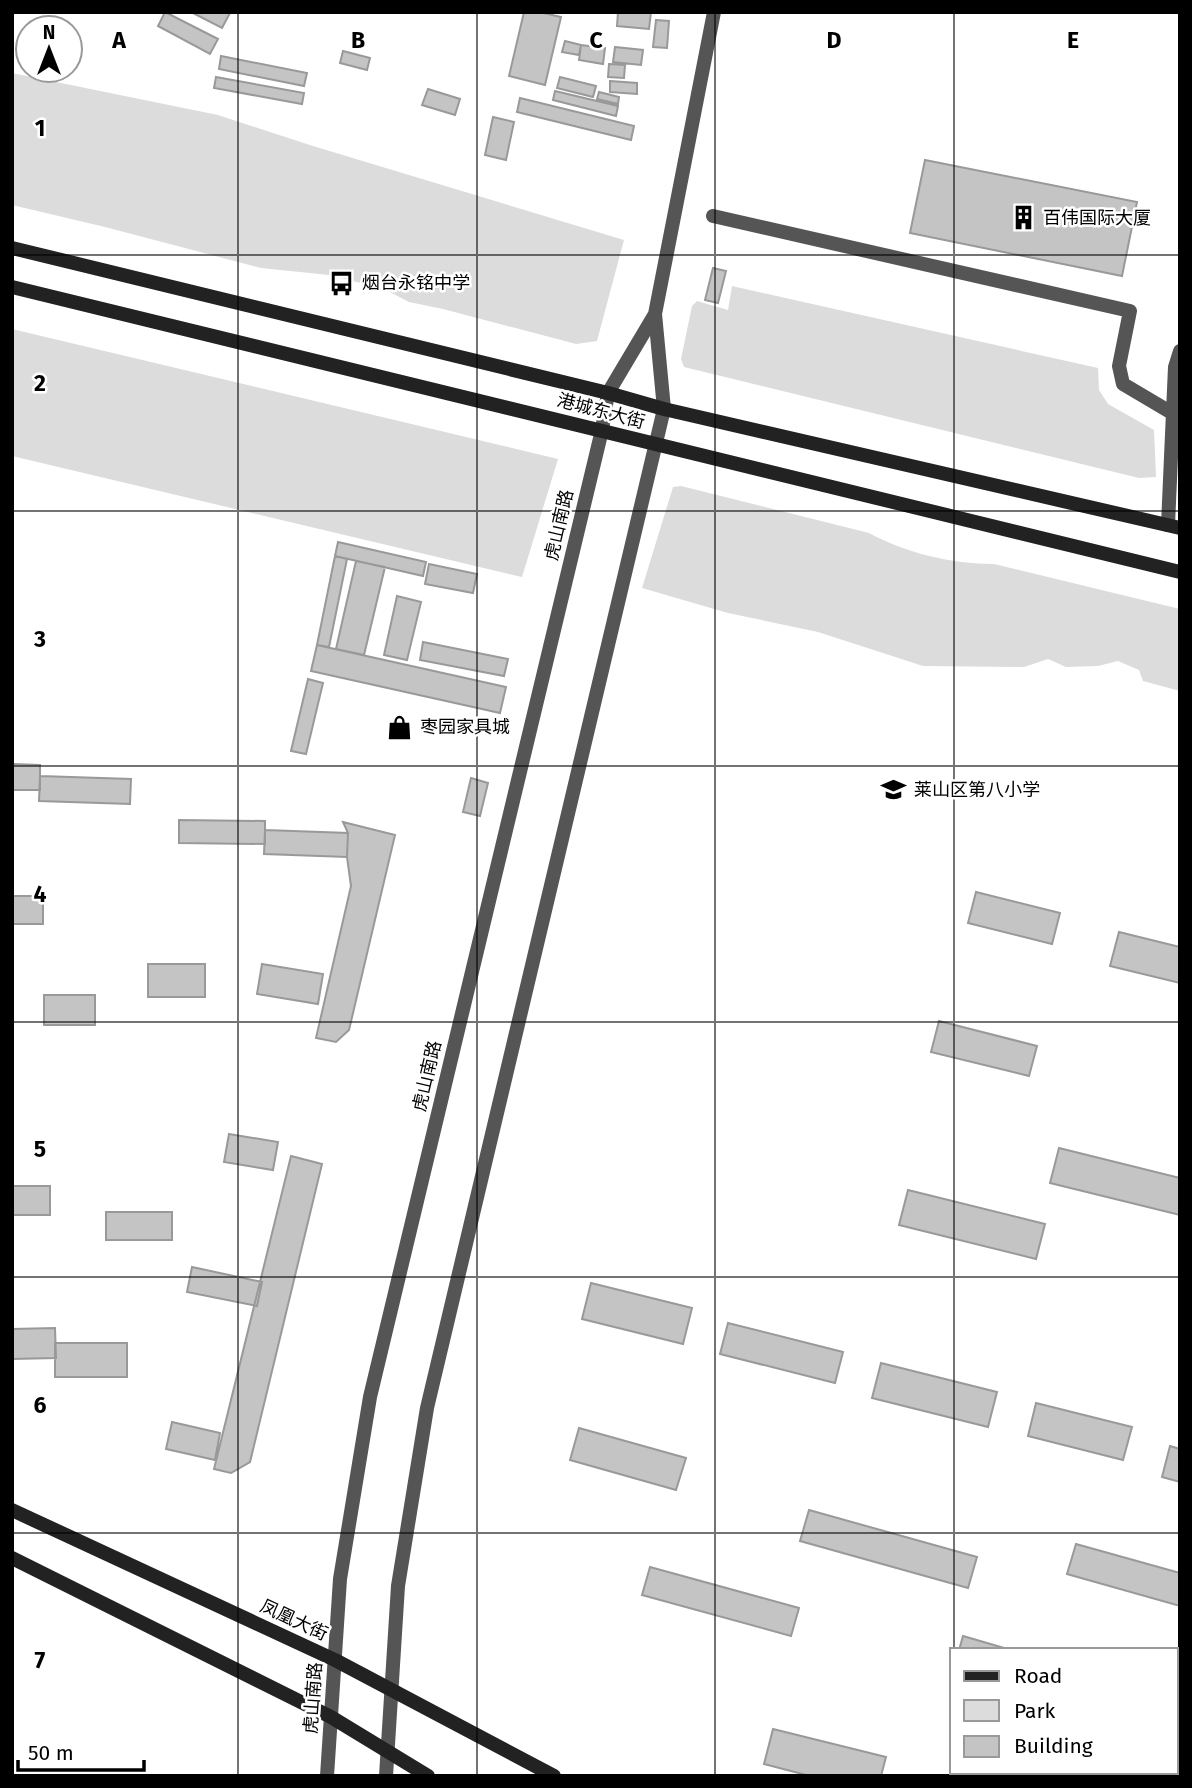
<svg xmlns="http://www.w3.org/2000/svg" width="1192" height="1788" font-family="'Fira Sans','Noto Sans SC',sans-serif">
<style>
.green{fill:#dcdcdc}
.building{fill:#c4c4c4;stroke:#999;stroke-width:2}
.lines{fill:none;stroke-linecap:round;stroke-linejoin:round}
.minor{stroke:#555;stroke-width:14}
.tertiary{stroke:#555;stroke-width:14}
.secondary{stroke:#222;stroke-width:14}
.grid{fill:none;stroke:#000;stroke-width:2;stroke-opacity:0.55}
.labels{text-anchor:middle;stroke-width:5;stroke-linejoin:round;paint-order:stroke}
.poi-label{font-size:18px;fill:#000;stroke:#fff;text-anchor:start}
.street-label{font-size:18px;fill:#000;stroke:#fff}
.grid-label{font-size:23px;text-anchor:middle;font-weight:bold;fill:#000;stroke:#fff;stroke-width:5;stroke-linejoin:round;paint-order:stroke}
</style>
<rect width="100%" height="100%" fill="#fff"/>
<path class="green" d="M12 73 218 115 313 146 624 240 597 341 576 344 443 309 409 302 384 289 329 275 261 268 105 227 12 205Z
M732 286 1098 368 1099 390 1108 404 1154 430 1156 477 1139 478 684 367 681 359 692 306 697 301 728 310Z
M12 329 558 459 522 577 12 456Z
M681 486 869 533C906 553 951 564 994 564L1180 609V691L1143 681 1139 670 1118 661 1098 666 1066 667 1048 659 1024 667 923 666 818 632 728 613 642 588 673 487Z"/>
<path class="building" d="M165 12 218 39 210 54 158 26Z
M191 12H229L230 13 222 28Z
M524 12H539L561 17 545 85 509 76Z
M618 12H651L649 29 617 26Z
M656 20 669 21 667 48 653 47Z
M565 41 581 45 579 55 562 52Z
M581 45 605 48 603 64 579 60Z
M615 47 643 50 641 65 613 62Z
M343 51 370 58 367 70 340 63Z
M221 56 307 73 304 86 219 69Z
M609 64 625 65 624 78 608 77Z
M216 77 304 93 302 104 214 88Z
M560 77 596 86 593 97 557 88Z
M610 81 637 83V94L610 92Z
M428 89 460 99 455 115 422 105Z
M555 91 618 106 616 116 553 100Z
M599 92 619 97 618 104 597 99Z
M520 98 634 126 631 140 517 112Z
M493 117 514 122 506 160 485 155Z
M925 160 1137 202 1122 276 910 233Z
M713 268 726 271 718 303 705 300Z
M338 542 426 562 423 576 335 556Z
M335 556 347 559 329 647 317 645Z
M356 561 385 567 364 655 336 649Z
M429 564 477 574 473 593 425 584Z
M397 596 421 602 407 660 384 655Z
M423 642 508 659 504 676 420 660Z
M317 645 506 687 500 713 311 671Z
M308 679 323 683 306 754 291 751Z
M12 764 40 765V790H12Z
M40 776 131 779 130 804 39 801Z
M471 778 488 783 480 816 463 812Z
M179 820 265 821V844L179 843Z
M343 822 395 835 349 1030 336 1042 316 1038 351 886 347 857 348 833Z
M265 830 348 833 347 857 264 854Z
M976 892 1060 913 1052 944 968 923Z
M12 896H43V924H12Z
M1119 932 1180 947V983L1110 966Z
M148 964H205V997H148Z
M262 964 323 974 318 1004 257 994Z
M44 995H95V1025H44Z
M939 1021 1037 1046 1029 1076 931 1052Z
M229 1134 278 1142 273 1170 224 1162Z
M1059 1148 1180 1178V1215L1050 1183Z
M291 1156 322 1164 250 1462 231 1473 214 1469Z
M12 1186H50V1215H12Z
M908 1190 1045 1224 1036 1259 899 1225Z
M106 1212H172V1240H106Z
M192 1267 262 1282 257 1306 187 1292Z
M591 1283 692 1308 683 1344 582 1319Z
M728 1323 843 1352 835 1383 720 1354Z
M55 1328 56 1358 12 1359V1329Z
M55 1343H127V1377H55Z
M881 1363 997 1392 988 1427 872 1398Z
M1036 1403 1132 1427 1123 1460 1028 1436Z
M172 1422 220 1433 215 1460 166 1449Z
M579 1428 686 1458 676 1490 570 1460Z
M1170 1446 1180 1449V1482L1162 1477Z
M809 1510 977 1557 968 1588 800 1541Z
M1076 1544 1180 1573V1606L1067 1574Z
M650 1567 799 1608 791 1636 642 1595Z
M963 1636 1011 1650H959Z
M1176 1691 1180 1692V1729L1176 1728Z
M773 1729 886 1757 881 1776H810L764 1764Z"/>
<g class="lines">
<path class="minor" d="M713 216 1130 311 1119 366 1123 384 1172 413
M655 314 664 409
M608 393 655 314 714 12
M1168 525 1175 367 1180 351"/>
<path class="tertiary" d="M327 1776 340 1579 370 1397 602 430 608 393
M386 1776 398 1586 427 1408 664 409"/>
<path class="secondary" d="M12 248 608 393 664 409 1180 528
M12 287 1180 572
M12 1510 335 1660 554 1776
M12 1558 331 1717 428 1776"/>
</g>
<path class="grid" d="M238 12V1776M477 12V1776M715 12V1776M954 12V1650M12 255H1180M12 511H1180M12 766H1180M12 1022H1180M12 1277H1180M12 1533H1180M954 1772V1776"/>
<defs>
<symbol id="building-bare" viewBox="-9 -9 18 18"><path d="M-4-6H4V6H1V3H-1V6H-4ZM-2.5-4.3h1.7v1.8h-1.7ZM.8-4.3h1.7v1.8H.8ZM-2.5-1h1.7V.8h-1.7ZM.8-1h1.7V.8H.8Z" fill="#000" stroke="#fff" stroke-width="2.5" paint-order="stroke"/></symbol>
<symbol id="bus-bare" viewBox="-9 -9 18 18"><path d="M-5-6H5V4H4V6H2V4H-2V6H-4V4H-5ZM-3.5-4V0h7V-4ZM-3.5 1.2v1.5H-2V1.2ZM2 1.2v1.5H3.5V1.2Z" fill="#000" stroke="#fff" stroke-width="2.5" paint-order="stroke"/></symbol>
<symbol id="shop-bare" viewBox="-9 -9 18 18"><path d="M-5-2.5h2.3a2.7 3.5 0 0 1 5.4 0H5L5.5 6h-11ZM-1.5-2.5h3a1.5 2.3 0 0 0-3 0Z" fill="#000" stroke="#fff" stroke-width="2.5" paint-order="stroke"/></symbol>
<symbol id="school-bare" viewBox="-9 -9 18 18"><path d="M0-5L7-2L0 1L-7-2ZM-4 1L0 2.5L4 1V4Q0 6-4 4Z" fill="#000" stroke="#fff" stroke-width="2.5" paint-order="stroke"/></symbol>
</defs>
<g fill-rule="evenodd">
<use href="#building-bare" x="1006" y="200" width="35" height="35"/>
<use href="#bus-bare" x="324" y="266" width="35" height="35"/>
<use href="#shop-bare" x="382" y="710" width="35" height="35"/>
<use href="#school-bare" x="876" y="772" width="35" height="35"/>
</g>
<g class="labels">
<g class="poi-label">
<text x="1043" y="224">百伟国际大厦</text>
<text x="362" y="289">烟台永铭中学</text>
<text x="420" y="733">枣园家具城</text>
<text x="914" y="796">莱山区第八小学</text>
</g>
<g class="street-label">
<text transform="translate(601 411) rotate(15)" y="6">港城东大街</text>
<text transform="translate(559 525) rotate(-77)" y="6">虎山南路</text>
<text transform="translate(427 1076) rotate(-77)" y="6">虎山南路</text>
<text transform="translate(294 1620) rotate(25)" y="6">凤凰大街</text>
<text transform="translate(313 1698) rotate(-86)" y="6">虎山南路</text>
</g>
</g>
<g class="grid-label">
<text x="119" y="48">A</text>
<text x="358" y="48">B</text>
<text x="596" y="48">C</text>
<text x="834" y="48">D</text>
<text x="1073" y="48">E</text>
<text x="40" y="136">1</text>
<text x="40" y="391">2</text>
<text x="40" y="647">3</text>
<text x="40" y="902">4</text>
<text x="40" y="1157">5</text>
<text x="40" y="1413">6</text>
<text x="40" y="1668">7</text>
</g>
<rect width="1192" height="1788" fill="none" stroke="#000000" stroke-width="28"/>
<rect x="950" y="1648" width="228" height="126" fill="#ffffff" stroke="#999999" stroke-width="2"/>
<rect x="964" y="1671" width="35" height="10" fill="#222222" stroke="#999999" stroke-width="2"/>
<text x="1014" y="1683" font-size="21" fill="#000000">Road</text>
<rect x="964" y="1700" width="35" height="21" fill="#dcdcdc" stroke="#999999" stroke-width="2"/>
<text x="1014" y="1718" font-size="21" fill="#000000">Park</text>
<rect x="964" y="1736" width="35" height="21" fill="#c4c4c4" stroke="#999999" stroke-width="2"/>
<text x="1014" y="1753" font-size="21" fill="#000000">Building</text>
<g transform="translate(49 49)"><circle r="33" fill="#ffffff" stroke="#999999" stroke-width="2"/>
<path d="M0-5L12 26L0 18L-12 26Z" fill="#000000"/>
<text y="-10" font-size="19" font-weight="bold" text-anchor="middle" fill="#000000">N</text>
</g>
<path d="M18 1760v10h126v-10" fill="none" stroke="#000000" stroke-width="3.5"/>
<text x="28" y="1760" font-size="21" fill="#000000" stroke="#ffffff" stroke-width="5" paint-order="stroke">50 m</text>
</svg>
